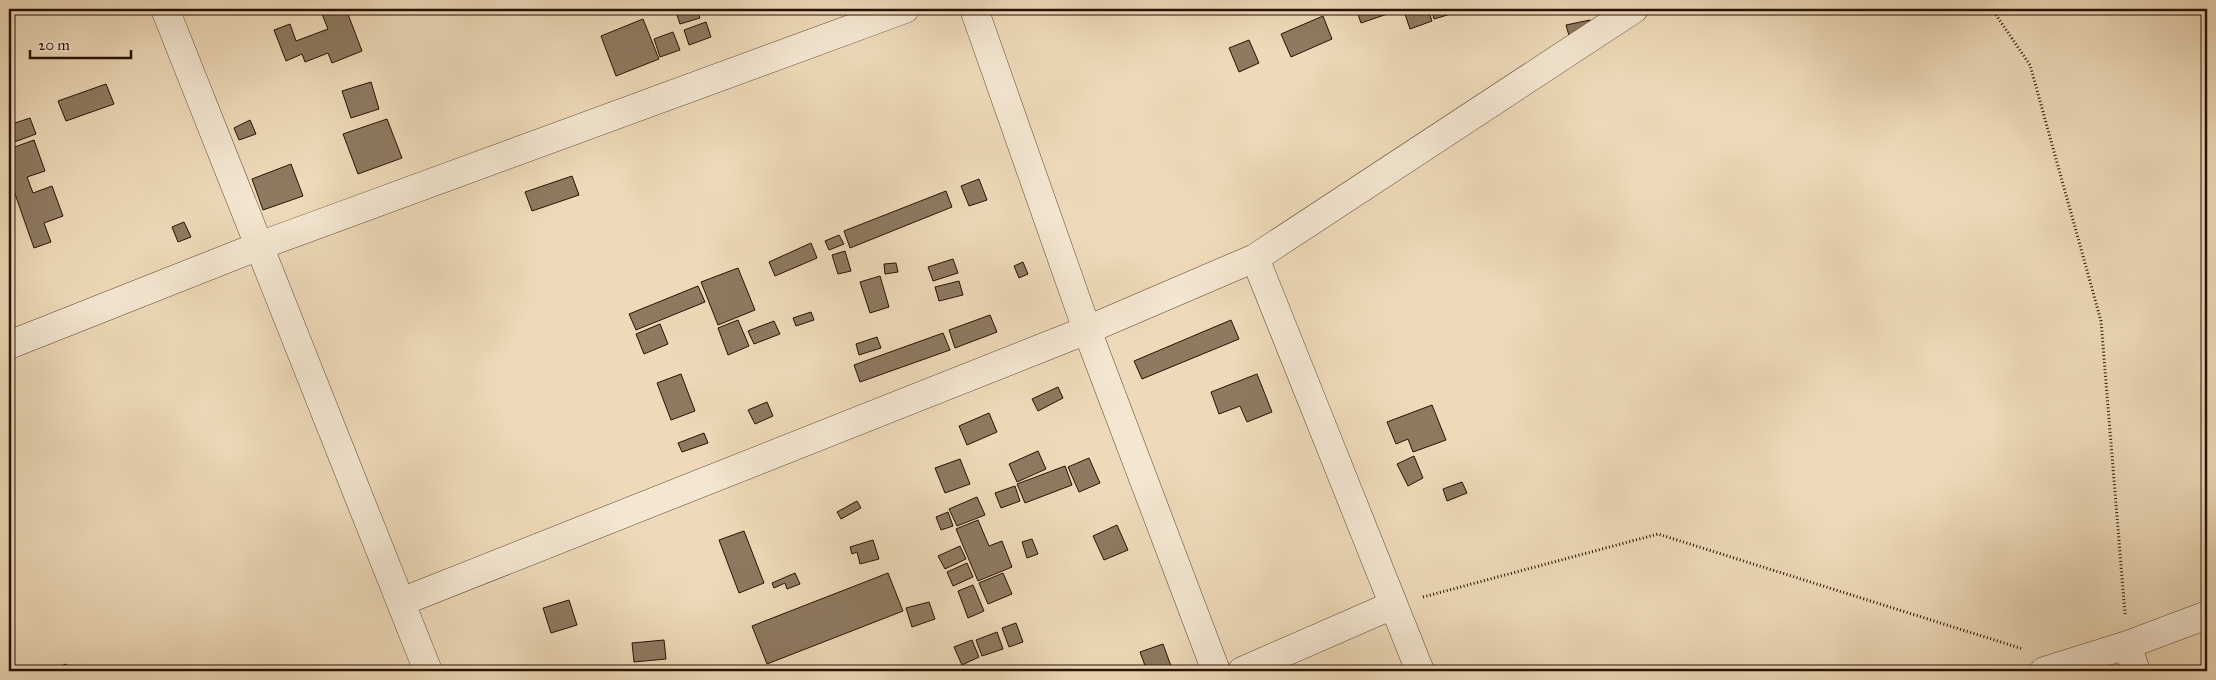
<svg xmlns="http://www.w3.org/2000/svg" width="2216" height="680" font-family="'IM FELL Great Primer',serif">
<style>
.building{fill:#8e7a61;stroke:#271102}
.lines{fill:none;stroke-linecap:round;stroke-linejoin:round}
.minor-casing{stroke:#594330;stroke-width:29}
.path{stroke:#271102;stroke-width:3;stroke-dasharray:1 2.5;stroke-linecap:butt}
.minor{stroke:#f4e7d2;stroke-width:28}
</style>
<rect width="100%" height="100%" fill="#eedab9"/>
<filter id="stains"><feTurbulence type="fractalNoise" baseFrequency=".004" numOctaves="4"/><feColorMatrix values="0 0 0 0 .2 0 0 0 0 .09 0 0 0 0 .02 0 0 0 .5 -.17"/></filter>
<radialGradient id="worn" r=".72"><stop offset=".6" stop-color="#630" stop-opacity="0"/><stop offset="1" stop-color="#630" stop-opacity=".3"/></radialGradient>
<path class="building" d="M320 9H346L362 51 332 63 328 53 305 62 302 54 286 61 274 30 290 24 296 41 328 29Z
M675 9H697L700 18 680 24Z
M1356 9H1399V10L1361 23Z
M1409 9H1428L1432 21 1410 29 1404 11Z
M1431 9H1453L1454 13 1434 19Z
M1323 16 1332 39 1291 57 1281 34Z
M643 19 659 59 616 76 601 36Z
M1590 20 1593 34 1570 39 1566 25Z
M706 22 711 37 689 45 684 30Z
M673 32 680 50 660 57 654 39Z
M1249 40 1259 63 1239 72 1229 48Z
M371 82 379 109 351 118 342 91Z
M106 84 114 104 66 121 58 101Z
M30 118 36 134 9 144V125Z
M387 119 402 158 358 174 343 134Z
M250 120 256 134 239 140 234 128Z
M34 140 45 171 27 177 33 193 52 186 63 216 44 223 51 242 34 248 9 177V149Z
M291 164 303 196 263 210 252 179Z
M572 176 579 195 532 211 525 192Z
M979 179 987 200 969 206 961 186Z
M946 191 952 207 850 248 844 231Z
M184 222 191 237 178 242 172 227Z
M839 235 844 244 829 250 825 241Z
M811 243 817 258 775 276 769 262Z
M845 251 851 271 838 274 832 255Z
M953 259 958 273 933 281 928 267Z
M1023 262 1028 274 1019 278 1014 266Z
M896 263 898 272 885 274 884 264Z
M738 268 755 310 718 325 701 282Z
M880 276 889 307 870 313 860 282Z
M959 281 963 295 939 301 935 287Z
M698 286 705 302 636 330 629 314Z
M811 312 814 320 796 326 793 318Z
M990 315 997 332 955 348 949 330Z
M738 320 749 346 728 355 718 328Z
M1231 320 1239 339 1142 379 1134 361Z
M774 321 780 334 754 344 748 331Z
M660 324 668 344 644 354 636 334Z
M943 333 950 350 860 382 854 365Z
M877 337 881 348 859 355 856 344Z
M681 374 695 411 671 420 657 383Z
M1257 374 1272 412 1247 422 1240 406 1219 414 1211 392Z
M1058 387 1063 398 1038 411 1032 399Z
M767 402 773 416 755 424 748 410Z
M1432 405 1446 440 1413 452 1408 439 1396 444 1387 422Z
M989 413 997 432 967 445 959 426Z
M704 433 708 443 682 452 678 443Z
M1038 451 1046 469 1017 482 1009 464Z
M1414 456 1423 478 1408 486 1397 464Z
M1089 458 1100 483 1079 492 1068 467Z
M960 459 970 484 945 493 935 468Z
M1065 466 1072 485 1025 503 1017 484Z
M1462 482 1467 493 1447 501 1443 489Z
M1015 486 1020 501 1001 508 995 493Z
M977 497 985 515 957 526 949 509Z
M857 501 861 508 841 519 837 512Z
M948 512 953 526 941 530 936 517Z
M978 520 989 546 1002 541 1012 567 978 581 956 529Z
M1117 525 1128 550 1104 560 1093 536Z
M744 531 764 583 739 593 719 540Z
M1032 539 1038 554 1027 558 1022 542Z
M873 540 879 559 860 564 857 552 852 554 850 547Z
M960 546 966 559 945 569 938 556Z
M967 563 973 577 953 586 947 572Z
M795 573 800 584 787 589 785 583 774 588 772 583Z
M888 573 903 611 767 664 752 626Z
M1003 573 1012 594 988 604 979 583Z
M973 585 984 611 968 618 958 591Z
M569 600 577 625 551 633 543 608Z
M929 602 935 619 912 627 906 608Z
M1016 623 1023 642 1009 647 1002 628Z
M997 632 1003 649 982 656 976 640Z
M664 640 666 659 634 662 632 643Z
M972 640 979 657 962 665 954 647Z
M1163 644 1171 666 1159 671H1147L1140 652Z
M66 664 69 671H49Z"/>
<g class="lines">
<defs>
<path id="minor" d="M165 9 428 671
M974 9 1087 330 1216 671
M1255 258 1420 671
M9 345 259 246 905 9
M401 602 1087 330 1255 258 1634 9
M2127 645 2136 671
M1242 671 1393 605
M2044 671 2127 645 2207 615"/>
</defs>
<use href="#minor" class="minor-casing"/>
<path class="path" d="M1992 9 2030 65 2101 321 2125 614
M1423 597 1658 534 2023 649"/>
<use href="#minor" class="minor"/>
</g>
<rect width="2216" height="680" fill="none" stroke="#eedab9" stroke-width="30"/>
<rect x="10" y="10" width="2196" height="660" fill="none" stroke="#271102" stroke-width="2.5"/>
<rect x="15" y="15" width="2186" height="650" fill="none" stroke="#271102"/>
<path d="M30 50v8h101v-8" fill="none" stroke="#271102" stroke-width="2.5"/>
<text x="38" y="50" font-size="15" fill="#271102" stroke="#f4e7d2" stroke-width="4" paint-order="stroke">20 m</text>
<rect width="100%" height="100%" filter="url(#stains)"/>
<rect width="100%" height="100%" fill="url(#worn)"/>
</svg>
